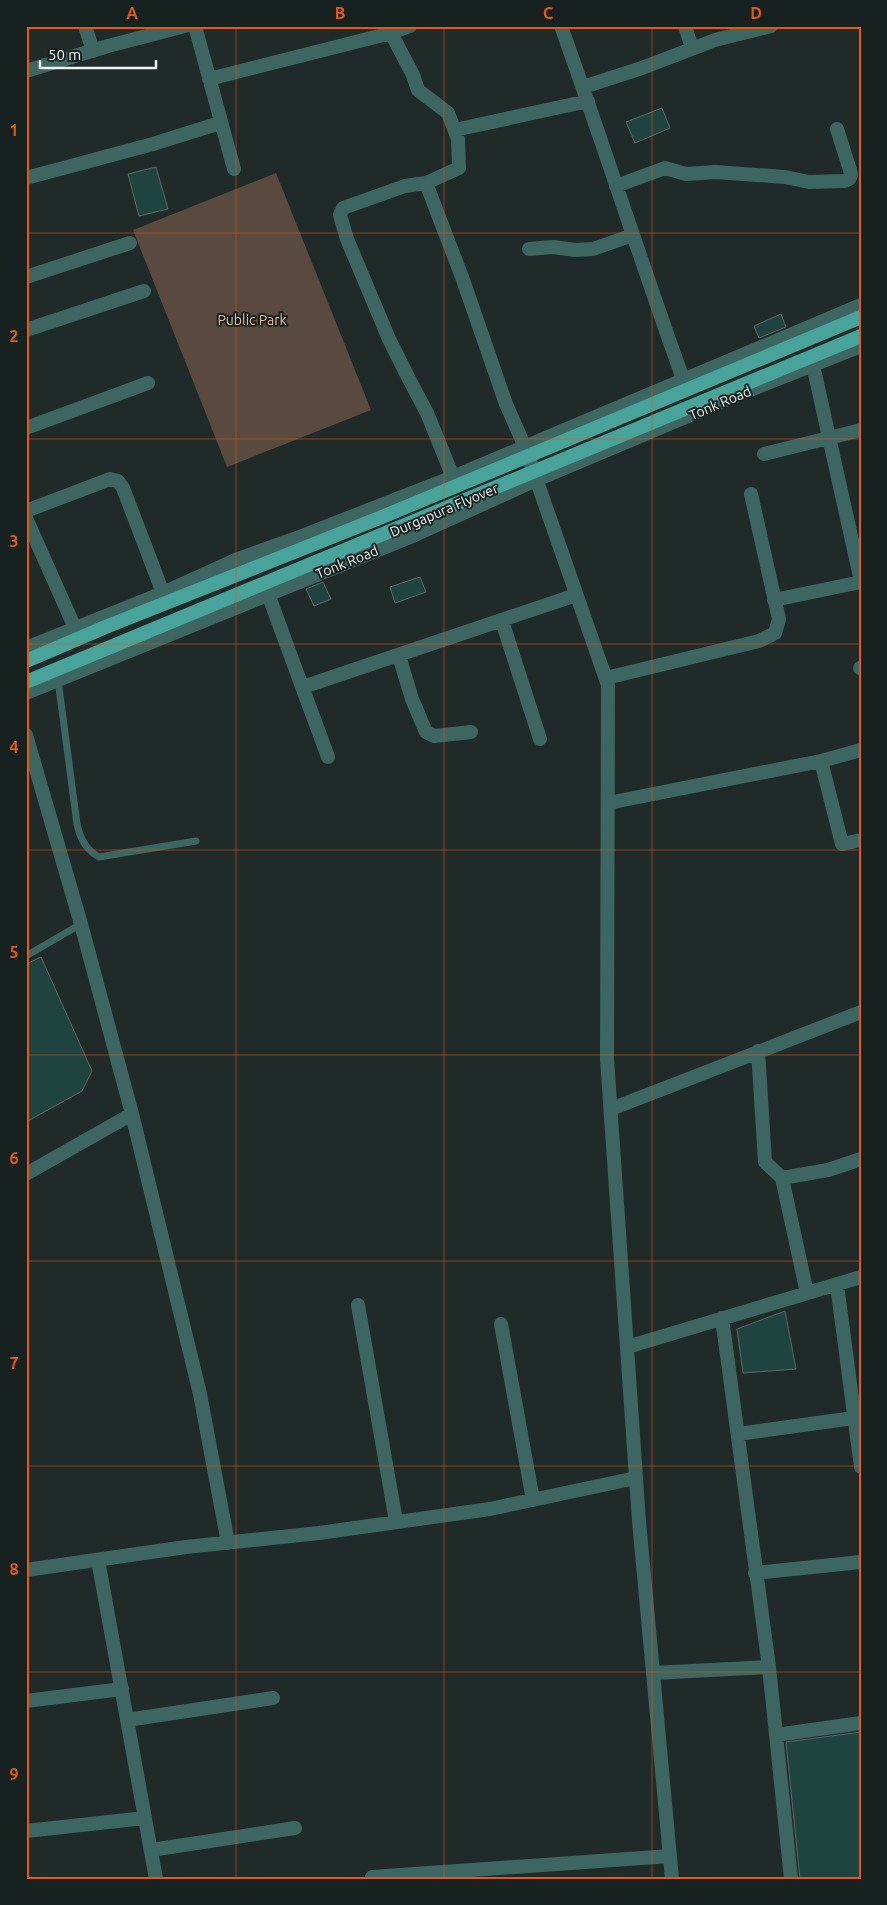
<svg xmlns="http://www.w3.org/2000/svg" width="887" height="1905" font-family="Ubuntu,sans-serif">
<style>
.green{fill:#5a493e}
.building{fill:#1f4440;stroke:#5e6968}
.lines{fill:none;stroke-linecap:round;stroke-linejoin:round}
.service{stroke:#3d6662;stroke-width:7}
.minor{stroke:#3d6662;stroke-width:14}
.tertiary{stroke:#3d6662;stroke-width:14}
.primary-bridge{stroke:#48a39b;stroke-width:14}
.grid{fill:none;stroke:#e8590c;stroke-width:1;stroke-opacity:0.55}
.labels{text-anchor:middle;stroke-width:4;stroke-linejoin:round;paint-order:stroke}
.park-label{font-size:14px;fill:#eebc9a;stroke:#17211f}
.street-label{font-size:14px;fill:#f0f6f5;stroke:#17211f}
.neatline{fill:none;stroke:#e8590c;stroke-width:2}
.grid-label{font-size:16px;text-anchor:middle;font-weight:bold;fill:#e8590c}
</style>
<rect width="100%" height="100%" fill="#202a29"/>
<path class="green" d="M276 173 371 410 227 467 133 230Z"/>
<path class="building" d="M662 108 670 128 635 143 626 122Z
M156 167 168 209 139 216 128 174Z
M781 314 786 327 759 338 754 326Z
M420 577 426 592 395 603 390 587Z
M323 582 331 599 314 606 306 589Z
M41 957 92 1071 82 1091 26 1122V964Z
M785 1311 796 1369 743 1373 737 1329Z
M861 1732V1879H800L786 1742Z"/>
<g class="lines">
<path class="service" d="M58 680 77 824C80 839 86 850 99 857L196 841
M26 956 81 924"/>
<path class="minor" d="M85 26 93 51
M195 26 234 169
M389 26 391 33 413 75 418 90 448 113 458 139 459 168 426 183 462 277 506 404 525 447
M561 26C603 143 641 262 683 379
M685 26 692 48
M26 71 108 46 185 26
M209 79 391 33 410 26
M583 87 642 68 715 40 771 26
M455 130 588 101
M26 178 153 144 220 123
M426 183 405 186 343 208 340 215 347 239 389 339 409 379 427 413 453 477
M616 186 665 168 686 174 715 172 785 177 809 182 845 181 849 179 851 175 850 170 837 129
M529 249 553 247 575 250 593 249 633 235
M26 277 130 243
M26 330 144 291
M813 365 861 581
M26 428 148 383
M764 454 861 430
M26 511 110 479 118 481 123 488 163 593
M26 518 75 628
M268 594 328 757
M774 600 861 582
M502 621 540 739
M399 656 412 699 426 732 434 736 471 732
M860 668H861
M606 678 759 641 775 633 779 619 751 494
M303 687 576 595
M26 735 81 924 132 1114 200 1394 228 1543
M821 761 842 844 861 840
M608 803 821 761 861 750
M758 1051 765 1162 782 1178 828 1170 861 1159
M611 1109 861 1012
M26 1174 132 1114
M782 1178 807 1293
M837 1285 861 1467
M358 1305 396 1521
M722 1318 769 1667 791 1879
M501 1324 533 1500
M627 1347 861 1277
M738 1434 861 1417
M98 1560 156 1879
M26 1570 186 1547 319 1533 490 1509 636 1478
M755 1573 861 1562
M653 1673 769 1667
M26 1701 122 1689
M127 1720 273 1698
M776 1735 861 1723
M26 1831 145 1818
M151 1850 295 1828
M372 1877 670 1856"/>
<path class="tertiary" d="M525 447 608 685 607 1059 639 1521 672 1879
M26 648 163 593 238 559 302 536 453 477 861 305
M26 693 415 535 536 480 740 394 861 346"/>
<path class="primary-bridge" d="M26 661 108 626 382 517 861 317
M26 682 861 336"/>
</g>
<path class="grid" d="M236 26V1879M444 26V1879M652 26V1879M26 233H861M26 439H861M26 644H861M26 850H861M26 1055H861M26 1261H861M26 1466H861M26 1672H861"/>
<g class="labels">
<g class="park-label">
<text x="252" y="325">Public Park</text>
</g>
<g class="street-label">
<text transform="translate(720 403) rotate(-23)" y="5">Tonk Road</text>
<text transform="translate(444 510) rotate(-23)" y="5">Durgapura Flyover</text>
<text transform="translate(347 562) rotate(-22)" y="5">Tonk Road</text>
</g>
</g>
<rect width="887" height="1905" fill="none" stroke="#17211f" stroke-width="55"/>
<path d="M40 60v8h116v-8" fill="none" stroke="#f0f6f5" stroke-width="2.5"/>
<text x="48" y="60" font-size="15" fill="#f0f6f5" stroke="#17211f" stroke-width="4" paint-order="stroke">50 m</text>
<rect x="28" y="28" width="832" height="1850" class="neatline"/>
<g class="grid-label">
<text x="132" y="19">A</text>
<text x="340" y="19">B</text>
<text x="548" y="19">C</text>
<text x="756" y="19">D</text>
<text x="14" y="136">1</text>
<text x="14" y="342">2</text>
<text x="14" y="547">3</text>
<text x="14" y="753">4</text>
<text x="14" y="958">5</text>
<text x="14" y="1164">6</text>
<text x="14" y="1369">7</text>
<text x="14" y="1575">8</text>
<text x="14" y="1780">9</text>
</g>
</svg>
